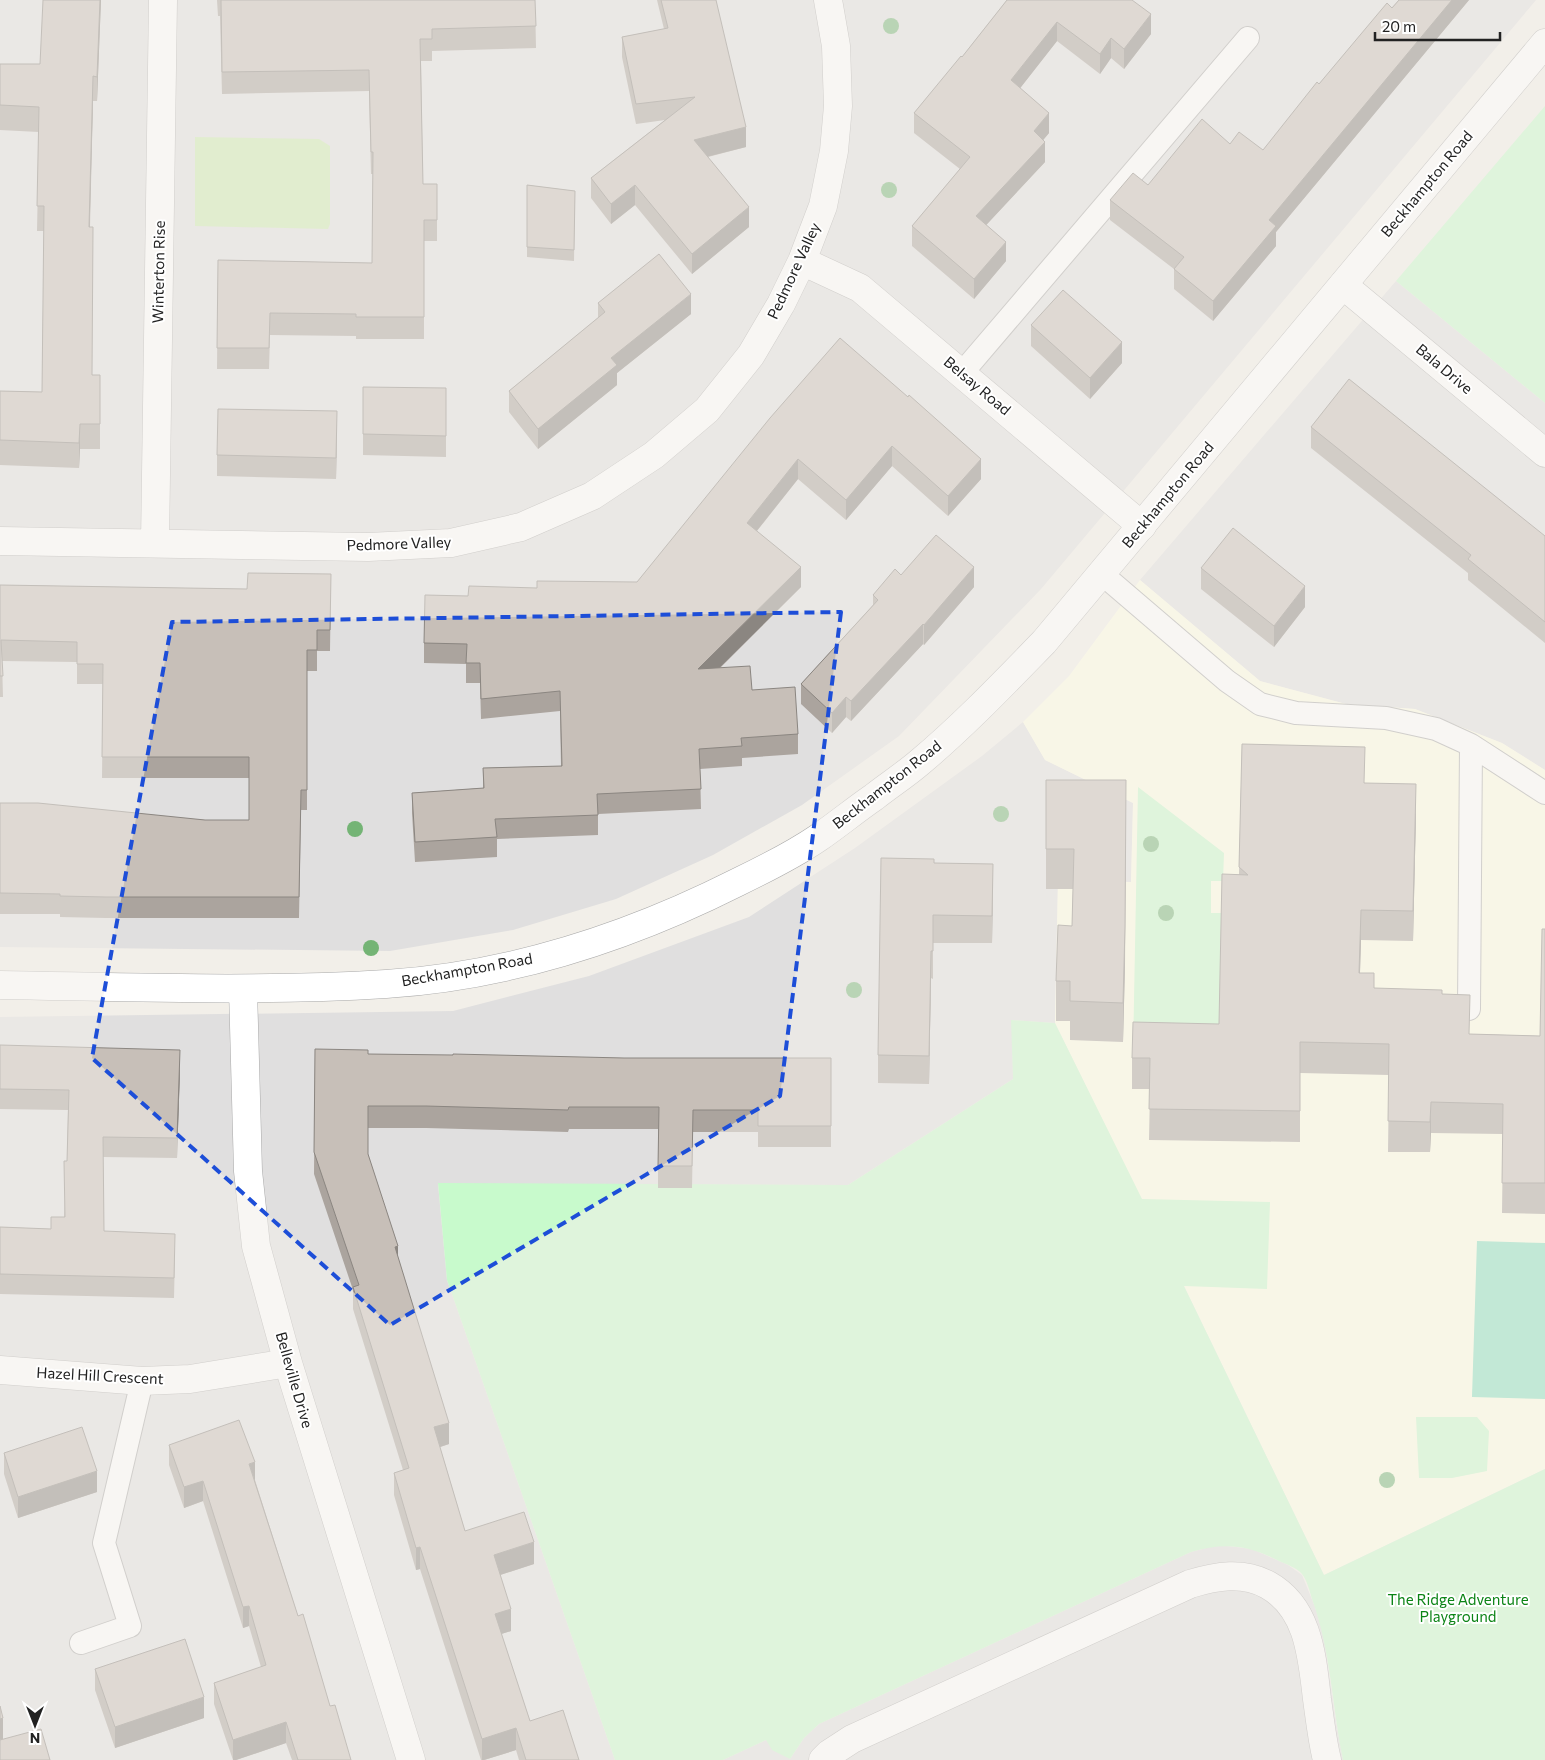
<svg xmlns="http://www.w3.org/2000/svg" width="1545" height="1760" font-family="Commissioner,sans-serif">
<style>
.residential{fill:#e0dfdf}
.education{fill:#ffffe5}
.grass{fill:#cdebb0}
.park{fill:#c8facc}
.pitch{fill:#88e0be}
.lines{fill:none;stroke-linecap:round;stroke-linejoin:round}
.service-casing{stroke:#a9a9a9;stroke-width:24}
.minor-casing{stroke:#a9a9a9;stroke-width:29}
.tertiary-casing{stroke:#a9a9a9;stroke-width:29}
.service{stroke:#fff;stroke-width:22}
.minor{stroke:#fff;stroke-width:28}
.tertiary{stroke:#fff;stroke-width:28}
.tree{fill:#74b475}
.wall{fill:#aba49e}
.shaded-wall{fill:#8b8681}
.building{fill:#c7bfb8;stroke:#8b8681}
.marked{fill:none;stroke:#1d4ed8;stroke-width:4;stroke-dasharray:10 6;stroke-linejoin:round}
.labels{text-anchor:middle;stroke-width:4;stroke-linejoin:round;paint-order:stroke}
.street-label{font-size:15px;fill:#222;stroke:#fff}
.park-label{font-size:15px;fill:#0c8416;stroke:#fff}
</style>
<rect width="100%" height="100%" fill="#f2efe9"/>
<path class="residential" d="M0 0H1536L1041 589 899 736 802 805 713 855 616 899 513 930 390 951 0 947Z
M1396 281 1545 403V770L1502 743 1415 709 1346 704 1260 681 1140 580Z
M1023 722 1045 760 1133 803 1131 882 1058 880 1055 1023 1012 1020 1013 1079 848 1185 438 1184 447 1280 615 1760H0V1017L453 1011 589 976 749 917 855 848 982 756Z
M1218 1545 1252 1549 1288 1565 1302 1575 1315 1607 1324 1637 1336 1722 1343 1760H723L766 1740 790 1759 804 1738 819 1724 1191 1552Z"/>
<path class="education" d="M1140 580 1260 681 1346 704 1415 709 1502 743 1545 770V1469L1324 1575 1184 1286 1055 1023 1058 880 1131 882 1133 803 1045 760 1023 722 1069 676Z"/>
<path class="grass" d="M195 137 319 139 330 146V224L328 229 195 226Z"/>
<path class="park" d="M1545 106V403L1396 281Z
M1138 787 1224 853 1223 881H1211V913H1222L1219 1055 1133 1053Z
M1011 1020 1055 1023 1142 1199 1270 1202 1267 1289 1184 1286 1324 1575 1545 1469V1760H1343C1332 1706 1331 1651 1312 1599 1310 1592 1307 1580 1302 1574 1297 1568 1286 1564 1279 1561 1248 1545 1225 1542 1191 1552L819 1724 804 1738 790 1759 772 1750 766 1740 723 1760H615L447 1280 438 1183 848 1185 1013 1079Z
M1416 1417H1477L1489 1431 1487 1471 1452 1478H1419Z"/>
<path class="pitch" d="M1477 1241 1545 1243V1399L1472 1397Z"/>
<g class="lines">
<defs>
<path id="service" d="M962 373 1248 38
M1102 574 1227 681 1260 704 1296 713 1386 718 1436 729 1471 745 1469 1009
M1471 745 1545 793
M81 1643 130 1626 104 1543 142 1381"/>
<path id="minor" d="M802 261 860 288 1142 526
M1343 285 1545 453
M0 541 368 547 451 543 521 527 592 496 654 455 707 410 751 355 781 304 802 261 823 206 834 151 838 106 836 46 828 0
M155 543 163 0
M243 989 248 1171 256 1246 288 1363 411 1760
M0 1370 142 1381 190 1379 288 1363
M823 1760 829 1754 852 1739 1190 1584C1216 1576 1243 1571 1268 1585 1309 1608 1312 1657 1317 1699 1320 1720 1322 1740 1327 1760"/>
<path id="tertiary" d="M0 985C128 987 257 992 386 984 508 976 629 937 738 882 765 869 793 855 818 838 837 825 855 810 874 797 889 785 905 775 920 762 964 725 1004 683 1044 642L1545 43"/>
</defs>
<use href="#service" class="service-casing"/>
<use href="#minor" class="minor-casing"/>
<use href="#tertiary" class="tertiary-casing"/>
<use href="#service" class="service"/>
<use href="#minor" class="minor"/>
<use href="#tertiary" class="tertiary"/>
</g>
<g class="tree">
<circle cx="891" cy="26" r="8"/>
<circle cx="889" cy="190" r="8"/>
<circle cx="1001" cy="814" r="8"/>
<circle cx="355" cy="829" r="8"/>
<circle cx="1151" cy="844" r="8"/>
<circle cx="1166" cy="913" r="8"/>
<circle cx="371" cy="948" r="8"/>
<circle cx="854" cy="990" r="8"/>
<circle cx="1387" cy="1480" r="8"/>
</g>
<path class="wall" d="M101 0 97 101H93L90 227 92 375H100V449H80L79 468 0 465V391L42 392 44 231H37L39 132 0 130V64H40Z
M217 0H535L536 48 432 51V61H421L423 184H437V241H424V339H356V336L270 335 269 369H217L218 260 372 263 373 174H371L369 91 222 94 220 16H218Z
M657 0H716L746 147 708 157 749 227 692 274 635 205 611 224 591 198V178L665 120 636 124 622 57V37L664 29Z
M1007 0 1151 34 1124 69 1111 58 1100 74 1057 41 1020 88 1049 133 1043 140 1045 162 986 225 1006 261 974 299 912 246V226L960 169 914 133V113L962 57Z
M1399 0H1469L1276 232V246L1213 321 1174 289V269L1110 220V200L1148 185 1230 144 1263 150 1319 84Z
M527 185 575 191 574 261 527 257Z
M598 303 691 314 617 373V385L538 449 509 412V391L598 318Z
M1031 325 1122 363 1090 399 1031 346Z
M840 338 981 479 948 516 892 466 846 520 798 479 757 531 801 587 720 668 752 690 798 734V754L742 758V766L700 769 701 809 598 814V835L497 839V857L415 862 412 813V793L483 788V768L561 766 560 711 481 719 480 683H466V664L424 663V643L468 596 537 588 637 582Z
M446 388V457L363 455V434Z
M1311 427 1545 536V643L1468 580V573L1311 448Z
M337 432 336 479 217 476V455Z
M1201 568 1305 607 1274 647 1201 589Z
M331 574 330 651H317V671H307V810H301L299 918H106L60 917V914H0V803L205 820H249V778H102L103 684H77V662L2 661 3 697H0V585L247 589Z
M901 575 974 587 924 645 923 644 851 721 846 717 832 733 801 704V684L873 605V595Z
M1242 744 1365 783 1416 814 1413 941 1361 940 1360 973 1374 988 1442 994 1469 1034 1540 1036 1545 929V1214L1502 1213 1503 1134 1431 1133 1430 1152H1388L1389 1075 1300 1073V1142L1149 1140 1150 1089H1132V1058L1219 1024 1239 874Z
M1046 780 1125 966 1123 1042 1070 1040V1021H1056V981L1072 926 1073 889H1046Z
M934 863 993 891 992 943H933V979L931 978 929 1084 878 1083V1055Z
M0 1045 180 1070 177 1158 103 1157 104 1231 175 1254 174 1298 0 1294V1227L51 1229 64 1217 67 1161 68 1110 0 1109Z
M315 1049 368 1054 624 1058H831V1147H758V1132H693L692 1188H658V1129H569L568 1132 426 1128H368V1154L398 1257 449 1444 440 1447 465 1531 534 1564 500 1575 511 1631 501 1634 530 1721 579 1760H519L516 1750 484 1760H481L420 1569 416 1570 394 1495V1473L403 1470 353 1309V1290L314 1174Z
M169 1445 255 1480 298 1616 330 1706 351 1760H292L286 1743 236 1760H233L214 1704V1683L261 1667 249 1626 243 1628 203 1501 184 1508 169 1465Z
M4 1453 97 1492 18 1518 4 1474Z
M95 1669 204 1718 115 1748 95 1690Z"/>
<path class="shaded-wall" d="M100 0H101L97 101V77Z
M1452 0H1469L1276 232V246L1213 321V301L1269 220Z
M1151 14V34L1124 69V49Z
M1057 22V41L1011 100V80Z
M1111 38V58L1100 74V54Z
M93 76V101L89 252V227Z
M1049 113V133L1034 151V131Z
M746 127V147L694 160V140Z
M1045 142V162L976 236V216Z
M635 185V205L611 224V204Z
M749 207V227L692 274V254Z
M1006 242V261L974 299V279Z
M691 294V314L617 373V385L538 449V429L611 358Z
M1122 342V363L1090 399V378Z
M337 411V432L336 479V458Z
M80 424V449L79 468V443Z
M892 446V466L846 520V500Z
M798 459V479L747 543V523Z
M981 459V479L948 516V496Z
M801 567V587L698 689V669Z
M974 567V587L924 645V625Z
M1305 586V607L1274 647V626Z
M923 624V644L851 721V701Z
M846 697V717L832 733V713Z
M1416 784V814L1413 941V911Z
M1126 819 1125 966 1123 1042V1003Z
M993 864V891L992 943V916Z
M1361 910V940L1359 1003V973Z
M931 951V978L929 1084V1056Z
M180 1050V1070L177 1158V1138Z
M1431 1102V1133L1430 1152V1122Z
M398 1246V1268L395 1247Z
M449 1423V1444L434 1449V1427Z
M255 1462V1482L249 1464Z
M97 1471V1492L18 1518V1497Z
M203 1481V1501L184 1508V1487Z
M534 1542V1564L494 1577V1555Z
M420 1547V1569L416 1570V1548Z
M249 1606V1626L243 1628V1607Z
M511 1609V1631L495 1636V1614Z
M204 1697V1718L115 1748V1727Z
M3 1718V1739L0 1740V1719Z
M286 1722V1743L236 1760H233V1740Z
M516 1728V1750L484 1760H482V1739Z"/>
<path class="building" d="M43 0H100L97 77 93 76 89 227H93L92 375H100V424H80L79 443 0 440V391L42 392 44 206H37L39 107 0 105V64H40Z
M221 0H535L536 26 432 29V39H420L423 184H437V220H424V317H356V314L270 313 269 348H217L218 260 372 263 373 152H371L369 70 222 72Z
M661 0H716L746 127 694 140 749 207 692 254 635 185 611 204 591 178 695 97 636 104 622 37 668 28Z
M1007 0H1132L1151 14 1124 49 1111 38 1100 54 1057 22 1011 80 1049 113 1034 131 1045 142 976 216 1006 242 974 279 912 226 970 157 914 113 961 56 962 57Z
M1399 0H1452L1269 220 1276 226 1213 301 1174 269 1184 257 1110 200 1133 173 1148 185 1202 119 1230 144 1239 132 1263 150 1317 82 1319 84 1387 3 1392 8Z
M527 185 575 191 574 250 527 247Z
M659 254 691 294 611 358 617 365 538 429 509 391 605 312 598 303Z
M1063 290 1122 342 1090 378 1031 325Z
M840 338 908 397 909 395 981 459 948 496 892 446 846 500 798 459 747 523 801 567 698 669 750 666 752 690 795 687 798 734 741 738 742 746 699 749 701 789 597 794 598 815 495 819 497 837 415 842 412 793 484 788 483 768 562 766 560 691 481 699 480 663H466L467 644 424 643 425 595 468 596 469 586 537 588V581L637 582 770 418Z
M1349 379 1510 508 1545 536V622L1468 559 1471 555 1311 427Z
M363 387 446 388V436L363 434Z
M218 409 337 411 336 458 217 455Z
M1233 528 1305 586 1274 626 1201 568Z
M936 535 974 567 924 625 923 624 851 701 846 697 832 713 801 684 878 600 873 595 895 569 901 575Z
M248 573 331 574 330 630H317V650H307V790H301L299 897H106L60 896V894L0 893V803H38L205 820H249V757H102L103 664H77V642L1 640 3 676H0V585L247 589Z
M1242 744 1365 747 1364 783 1416 784 1413 911 1361 910 1359 973H1374V988L1442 990V994L1470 995 1469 1034 1540 1036 1542 929H1545V1183H1502L1503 1104 1431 1102 1430 1122 1388 1121 1389 1044 1300 1042V1111L1149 1109 1150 1058H1132L1133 1022 1219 1024 1222 874 1248 875 1239 867Z
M1046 780H1126L1125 927 1123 1003 1070 1001V981H1056L1058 925 1072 926 1074 849H1046Z
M881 858 934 859V863L993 864 992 916 933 915V951H931L929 1056 878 1055Z
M0 1045 180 1050 177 1138 103 1137 104 1231 175 1234 174 1278 0 1274V1227L51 1229V1217H65L64 1161H67L69 1090 0 1089Z
M315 1049 368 1050V1054L453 1055V1054L624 1058H831V1126H758V1110H693L692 1166H658L659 1107H569L568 1110 426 1106H368V1154L398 1246 395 1247 449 1423 434 1427 465 1531 524 1512 534 1542 494 1555 511 1609 495 1614 530 1721 563 1710 579 1760H526L516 1728 482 1739 420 1547 416 1548 394 1473 409 1468 353 1287 359 1285 314 1152Z
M239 1420 255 1462 249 1464 298 1616 303 1614 330 1706 335 1705 351 1760H298L286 1722 233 1740 214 1683 266 1665 249 1606 243 1607 203 1481 184 1487 169 1445Z
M82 1427 97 1471 18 1497 4 1453Z
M185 1639 204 1697 115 1727 95 1669Z
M0 1706 3 1718 0 1719Z
M41 1729 50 1760H0V1740Z"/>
<path d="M0 0H1545V1760H0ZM841 612 780 1096 390 1325 92 1058 172 622Z" fill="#f2efe9" fill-opacity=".55" fill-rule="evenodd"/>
<path class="marked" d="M841 612 780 1096 390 1325 92 1058 172 622Z"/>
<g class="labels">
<g class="street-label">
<text transform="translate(1427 184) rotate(-50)" y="5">Beckhampton Road</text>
<text transform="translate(794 271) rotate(-65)" y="5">Pedmore Valley</text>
<text transform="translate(159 272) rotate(-89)" y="5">Winterton Rise</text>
<text transform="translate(1444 369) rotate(40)" y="5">Bala Drive</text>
<text transform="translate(977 386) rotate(40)" y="5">Belsay Road</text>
<text transform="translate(1168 495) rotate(-50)" y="5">Beckhampton Road</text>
<text transform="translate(399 544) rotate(-2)" y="5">Pedmore Valley</text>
<text transform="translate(887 785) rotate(-38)" y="5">Beckhampton Road</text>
<text transform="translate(467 970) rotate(-10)" y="5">Beckhampton Road</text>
<text transform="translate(100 1376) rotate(3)" y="5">Hazel Hill Crescent</text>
<text transform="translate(294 1380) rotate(74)" y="5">Belleville Drive</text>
</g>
<g class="park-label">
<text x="1458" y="1605">The Ridge Adventure<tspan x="1458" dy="17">Playground</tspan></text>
</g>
</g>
<g transform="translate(35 1725) rotate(180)" stroke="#ffffff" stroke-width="4" paint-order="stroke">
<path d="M0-4L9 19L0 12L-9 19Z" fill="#222222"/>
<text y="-8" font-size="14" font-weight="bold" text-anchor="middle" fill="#222222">N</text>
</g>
<path d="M1375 32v8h125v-8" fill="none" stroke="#222222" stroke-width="2.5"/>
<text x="1382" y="32" font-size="15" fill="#222222" stroke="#ffffff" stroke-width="4" paint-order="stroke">20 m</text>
</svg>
